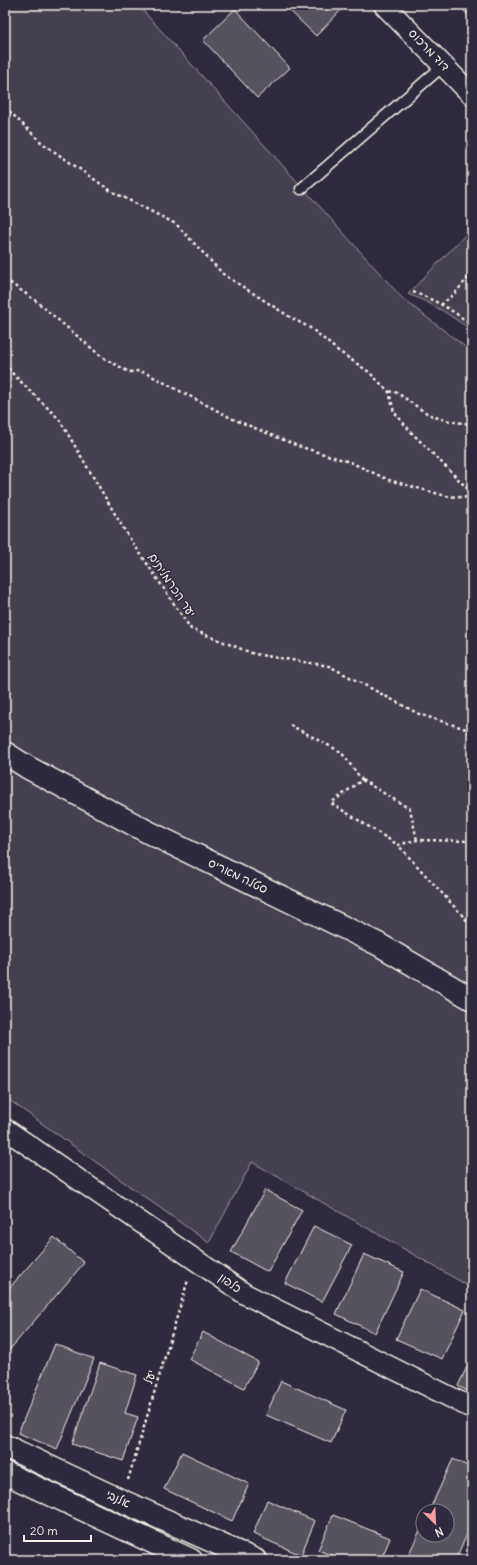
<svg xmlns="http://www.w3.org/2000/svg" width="477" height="1565" font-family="Delius,'Playpen Sans Hebrew',sans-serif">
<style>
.green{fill:#454050;stroke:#9c989c}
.building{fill:#56525f;stroke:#f4f1e8}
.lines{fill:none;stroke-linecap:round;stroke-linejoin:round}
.service-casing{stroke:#f4f1e8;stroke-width:13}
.minor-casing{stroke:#f4f1e8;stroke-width:23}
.tertiary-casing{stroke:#f4f1e8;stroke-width:25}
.path{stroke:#f4f1e8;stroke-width:2.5;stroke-dasharray:3 3;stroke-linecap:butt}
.service{stroke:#2f2a3d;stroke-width:10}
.minor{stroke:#2f2a3d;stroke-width:20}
.tertiary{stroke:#2f2a3d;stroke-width:22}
.labels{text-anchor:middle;stroke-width:3;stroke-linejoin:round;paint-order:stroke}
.street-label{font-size:12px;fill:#f4f1e8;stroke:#2f2a3d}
</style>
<rect width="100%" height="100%" fill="#2f2a3d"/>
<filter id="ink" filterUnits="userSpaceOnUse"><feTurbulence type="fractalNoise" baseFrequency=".025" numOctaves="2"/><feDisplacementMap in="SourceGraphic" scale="8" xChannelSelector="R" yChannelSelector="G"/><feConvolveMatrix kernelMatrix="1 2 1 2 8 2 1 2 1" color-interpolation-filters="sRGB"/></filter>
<g filter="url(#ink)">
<path class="green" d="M5 5H138L403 299 472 352V1288L252 1162 209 1243 5 1097Z
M472 228V331C452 316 432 303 408 294Z"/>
<path class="building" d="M284 5H338L342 9 316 36Z
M458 5H472V19Z
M235 9 290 68 257 98 203 40Z
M265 1190 302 1210 268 1272 231 1252Z
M314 1226 352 1245 322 1302 285 1283Z
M54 1237 84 1263 5 1355V1293Z
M364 1254 404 1272 375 1333 336 1314Z
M420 1289 465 1310 442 1359 396 1339Z
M203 1332 258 1362 244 1388 189 1359Z
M55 1344 94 1359 57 1449 18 1433Z
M472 1356V1393L458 1386Z
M100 1363 137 1375 125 1413 138 1417 123 1461 72 1444Z
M281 1381 346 1410 331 1443 266 1415Z
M182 1452 249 1484 232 1521 164 1489Z
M453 1459 472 1468V1524L455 1560H406L423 1524V1535H447V1511H429Z
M267 1500 315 1521 301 1555 253 1534Z
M333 1515 390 1538 381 1560H343L318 1550Z"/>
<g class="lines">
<defs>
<path id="service" d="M301 189 444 65"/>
<path id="minor" d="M384 5 472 95
M5 1129 245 1294 472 1408"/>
<path id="tertiary" d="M5 753 27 767 148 832 378 944 472 999
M5 1446 122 1501 255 1560
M5 1473 191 1560"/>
</defs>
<use href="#service" class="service-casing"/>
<use href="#minor" class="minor-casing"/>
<use href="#tertiary" class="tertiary-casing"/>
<path class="path" d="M5 107 42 143 111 191 176 224 223 274 290 317 312 329 337 350 369 372 389 392 394 412 412 433 472 493
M5 279 36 301 102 357 129 372 139 371 146 373 233 419 298 446 350 462 389 480 446 496 472 498
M413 292C435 300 455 311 472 326
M441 305 455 293 467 279 472 276
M5 363 12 373 59 419 125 531 191 629 254 654 329 666 419 714 466 729 472 736
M389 392 393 391C403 396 410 402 419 408 435 420 453 422 472 424
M290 725 341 752 362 780 331 803 398 845
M362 780 410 809 417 840
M472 841 417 840 398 845 472 926
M128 1480 188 1280"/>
<use href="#service" class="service"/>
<use href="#minor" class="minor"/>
<use href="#tertiary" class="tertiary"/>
</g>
</g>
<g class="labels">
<g class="street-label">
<text transform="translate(429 50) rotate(46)" y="4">דוד מרכוס</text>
<text transform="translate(172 585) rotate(56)" y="4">יער הכרמליתים</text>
<text transform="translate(238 876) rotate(26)" y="4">סטלה מאריס</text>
<text transform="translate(230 1283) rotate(35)" y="4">כלפון</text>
<text transform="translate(150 1377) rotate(-73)" y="4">יעל</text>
<text transform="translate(118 1499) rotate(25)" y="4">אלנבי</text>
</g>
</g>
<rect width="477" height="1565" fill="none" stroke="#2f2a3d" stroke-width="20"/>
<rect x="10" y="10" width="457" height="1545" fill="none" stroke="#f4f1e8" stroke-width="1.5" filter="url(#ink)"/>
<g transform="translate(435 1523) rotate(156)"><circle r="19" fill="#2f2a3d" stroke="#7e7a81"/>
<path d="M0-3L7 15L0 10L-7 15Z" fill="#ff9aa2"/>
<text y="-6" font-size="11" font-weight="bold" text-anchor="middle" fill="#f4f1e8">N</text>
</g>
<path d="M24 1535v6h67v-6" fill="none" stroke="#f4f1e8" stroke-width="2"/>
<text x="30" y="1535" font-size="12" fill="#f4f1e8" stroke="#2f2a3d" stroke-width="3" paint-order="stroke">20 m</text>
</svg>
